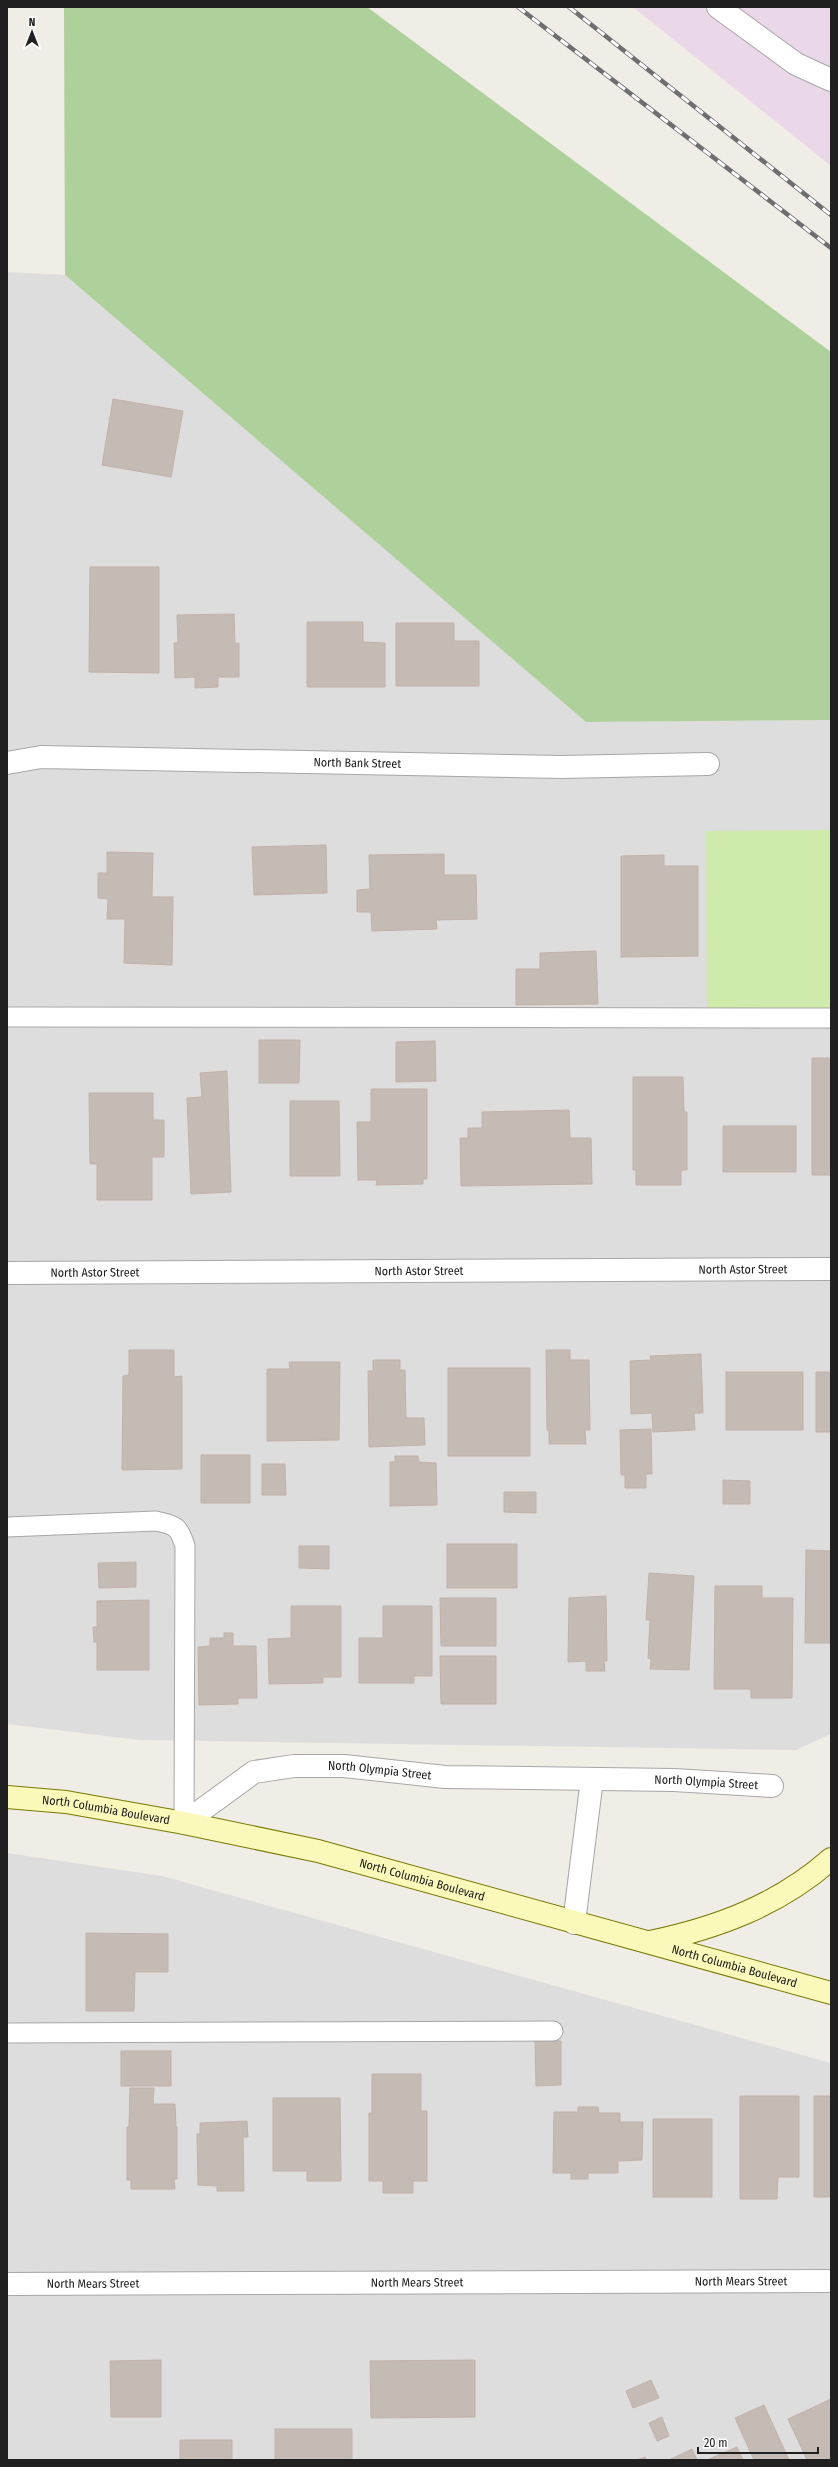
<svg xmlns="http://www.w3.org/2000/svg" width="838" height="2467" font-family="'Fira Sans Condensed',sans-serif">
<style>
.residential{fill:#dedddd}
.industrial{fill:#ead8e8}
.grass{fill:#cfebab}
.forest{fill:#aed09a}
.building{fill:#c5bbb5;stroke:#c2b1a8}
.lines{fill:none;stroke-linecap:round;stroke-linejoin:round}
.service-casing{stroke:#a7a7a7;stroke-width:21}
.minor-casing{stroke:#a7a7a7;stroke-width:24}
.secondary-casing{stroke:#777a03;stroke-width:24}
.service{stroke:#fff;stroke-width:19}
.minor{stroke:#fff;stroke-width:22}
.secondary{stroke:#fbf9b9;stroke-width:22}
.rail-casing{stroke:#6e6e6e;stroke-width:4.5}
.rail{stroke:#fff;stroke-width:3;stroke-dasharray:9;stroke-linecap:butt}
.labels{text-anchor:middle;stroke-width:4;stroke-linejoin:round;paint-order:stroke}
.street-label{font-size:12px;fill:#202020;stroke:#fff}
</style>
<rect width="100%" height="100%" fill="#f0ece6"/>
<path class="residential" d="M7 272 65 275 586 722 831 720V1734L796 1750 140 1740 7 1724Z
M7 1853 162 1876 831 2063V2460H7Z"/>
<path class="industrial" d="M633 7H831V166Z"/>
<path class="grass" d="M831 830V1013H707L706 831Z"/>
<path class="forest" d="M64 7H367L831 352V720L586 722 65 275Z"/>
<path class="building" d="M113 399 183 411 171 477 102 465Z
M90 567H159V673L89 672Z
M234 614 235 644 239 643V677H218V687L195 688V677L175 678 174 643H178L177 615Z
M307 622H363V642L385 643V687H307Z
M396 623H454V641H479V686H396Z
M326 845 327 893 254 895 252 847Z
M107 852 153 853 152 897H173L172 965 124 963 125 919H107L108 899 98 898V873H107Z
M444 854V875H476L477 919 436 920 437 929 372 931 371 912H357V890L370 889 369 855Z
M664 855V866H698V956L621 957V856Z
M596 951 598 1004 516 1005V969H540V953Z
M259 1040H300L299 1083H259Z
M435 1041 436 1081 396 1082V1042Z
M812 1058H831V1175H812Z
M227 1071 231 1192 191 1194 187 1098 202 1097 200 1073Z
M633 1077H683L684 1112H687V1170H681V1185H636V1170H633Z
M371 1089H427V1179H423V1184L376 1185 377 1180H358L357 1122H371Z
M89 1093H153V1120H164V1157H152V1200H97V1164H90Z
M290 1101H339L340 1176H290Z
M569 1110 570 1138H591L592 1184 461 1186 460 1138H468V1128H482V1112Z
M723 1126H796V1172H723Z
M129 1350H174V1377L182 1376V1469L122 1470 123 1376 129 1375Z
M546 1350H570V1360H589L590 1430H585L586 1444H549V1430H547Z
M701 1354 703 1413H694L695 1430 653 1432 652 1413 631 1414 630 1361 651 1360 650 1356Z
M373 1360H400V1370H405L406 1418H424L425 1445 369 1447 368 1371H373Z
M289 1362H340L339 1440 267 1441V1369H290Z
M448 1368H530V1456H448Z
M726 1372H803V1430H726Z
M816 1372H831V1432H816Z
M651 1429 652 1474H646V1488H625V1475H621L620 1430Z
M201 1455H250V1503H201Z
M395 1456H418L419 1462 436 1463 437 1505 390 1506V1462H395Z
M262 1464H285L286 1495H262Z
M723 1480 750 1481V1504H723Z
M504 1492H536V1513L504 1512Z
M447 1544H517V1588H447Z
M299 1546H329V1569L299 1568Z
M806 1550 831 1551V1643H805Z
M136 1562V1587L99 1588 98 1563Z
M649 1573 694 1576 689 1670 650 1669 651 1659 648 1658 650 1620H646Z
M715 1586H762V1598H793L792 1698H751V1689H714Z
M606 1596 607 1661H604L605 1671H586V1661L568 1662 569 1598Z
M440 1598H496V1646H441Z
M149 1600V1670H97V1642H94L93 1627H97V1601Z
M291 1606H341V1677H323V1683L269 1684 268 1639 291 1638Z
M383 1606H432V1676H414V1683H359V1638H383Z
M224 1633H233V1646H256L257 1698H238V1704L199 1705 198 1647 210 1646V1638H224Z
M440 1656H496V1704H441Z
M86 1933 168 1934V1972H135L134 2011H86Z
M535 2041H561V2085L536 2086Z
M121 2051H171V2086H121Z
M372 2074H421V2111H427V2181H413V2193H383V2181H369V2113H372Z
M130 2088H154L153 2104H175L176 2127H177V2179H174L175 2189H131V2180H127V2127H129Z
M740 2096H799V2177H778L777 2199H740Z
M814 2096H831V2197H814Z
M273 2098H340L341 2181H307V2171H273Z
M578 2107H598L599 2113H620V2122H643L642 2160 618 2161V2173H588V2179H571V2173H553L554 2112H578Z
M653 2119H712V2197H653Z
M247 2121 248 2137H243L244 2191H217V2186L198 2185 197 2134H200V2123Z
M161 2360V2417H111L110 2361Z
M475 2360V2417L371 2418 370 2361Z
M651 2380 659 2398 633 2408 626 2391Z
M831 2399V2460H807L788 2419Z
M764 2405 789 2460H754L735 2418Z
M662 2417 669 2436 657 2441 649 2423Z
M275 2429H352V2460H275Z
M180 2440H232V2460H180Z
M737 2447 743 2460H707Z
M692 2449 697 2460 671 2459Z
M645 2457 646 2460H637Z"/>
<g class="lines">
<defs>
<path id="service" d="M7 1017 831 1018
M7 1527 156 1521C176 1525 179 1527 185 1546L184 1823
M7 2033 553 2031"/>
<g id="minor">
<path d="M718 7 796 64 831 80"/>
<path id="s1" d="M7 763 41 757 561 767 708 764"/>
<path id="s2" d="M7 1273 831 1269"/>
<path id="s3" d="M184 1823 254 1772 294 1766H344L445 1777 674 1780 772 1786"/>
<path d="M574 1923 592 1779"/>
<path id="s4" d="M7 2284 828 2281"/>
</g>
<g id="secondary">
<path id="s5" d="M7 1797 66 1802 184 1823 318 1851 831 1993"/>
<path d="M650 1942C717 1928 779 1905 831 1859"/>
</g>
</defs>
<use href="#service" class="service-casing"/>
<use href="#minor" class="minor-casing"/>
<use href="#secondary" class="secondary-casing"/>
<use href="#service" class="service"/>
<use href="#minor" class="minor"/>
<use href="#secondary" class="secondary"/>
<defs>
<path id="rail" d="M518 7 831 248
M569 7 831 215"/>
</defs>
<use href="#rail" class="rail-casing"/>
<use href="#rail" class="rail"/>
</g>
<g class="labels">
<g class="street-label">
<text dy="4" stroke="none"><textPath href="#s1" startOffset="351">North Bank Street</textPath></text>
<text dy="4" stroke="none"><textPath href="#s2" startOffset="736">North Astor Street</textPath></text>
<text dy="4" stroke="none"><textPath href="#s2" startOffset="412">North Astor Street</textPath></text>
<text dy="4" stroke="none"><textPath href="#s2" startOffset="88">North Astor Street</textPath></text>
<text dy="4" stroke="none"><textPath href="#s3" startOffset="213">North Olympia Street</textPath></text>
<text dy="4" stroke="none"><textPath href="#s3" startOffset="540">North Olympia Street</textPath></text>
<text dy="4" stroke="none"><textPath href="#s5" startOffset="100">North Columbia Boulevard</textPath></text>
<text dy="4" stroke="none"><textPath href="#s5" startOffset="424">North Columbia Boulevard</textPath></text>
<text dy="4" stroke="none"><textPath href="#s5" startOffset="748">North Columbia Boulevard</textPath></text>
<text dy="4" stroke="none"><textPath href="#s4" startOffset="734">North Mears Street</textPath></text>
<text dy="4" stroke="none"><textPath href="#s4" startOffset="410">North Mears Street</textPath></text>
<text dy="4" stroke="none"><textPath href="#s4" startOffset="86">North Mears Street</textPath></text>
</g>
</g>
<rect width="838" height="2467" fill="none" stroke="#202020" stroke-width="16"/>
<g transform="translate(32 32)" stroke="#ffffff" stroke-width="3" paint-order="stroke">
<path d="M0-3L7 15L0 10L-7 15Z" fill="#202020"/>
<text y="-6" font-size="11" font-weight="bold" text-anchor="middle" fill="#202020">N</text>
</g>
<path d="M698 2447v6h120v-6" fill="none" stroke="#202020" stroke-width="2"/>
<text x="704" y="2447" font-size="12" fill="#202020" stroke="#ffffff" stroke-width="3" paint-order="stroke">20 m</text>
</svg>
